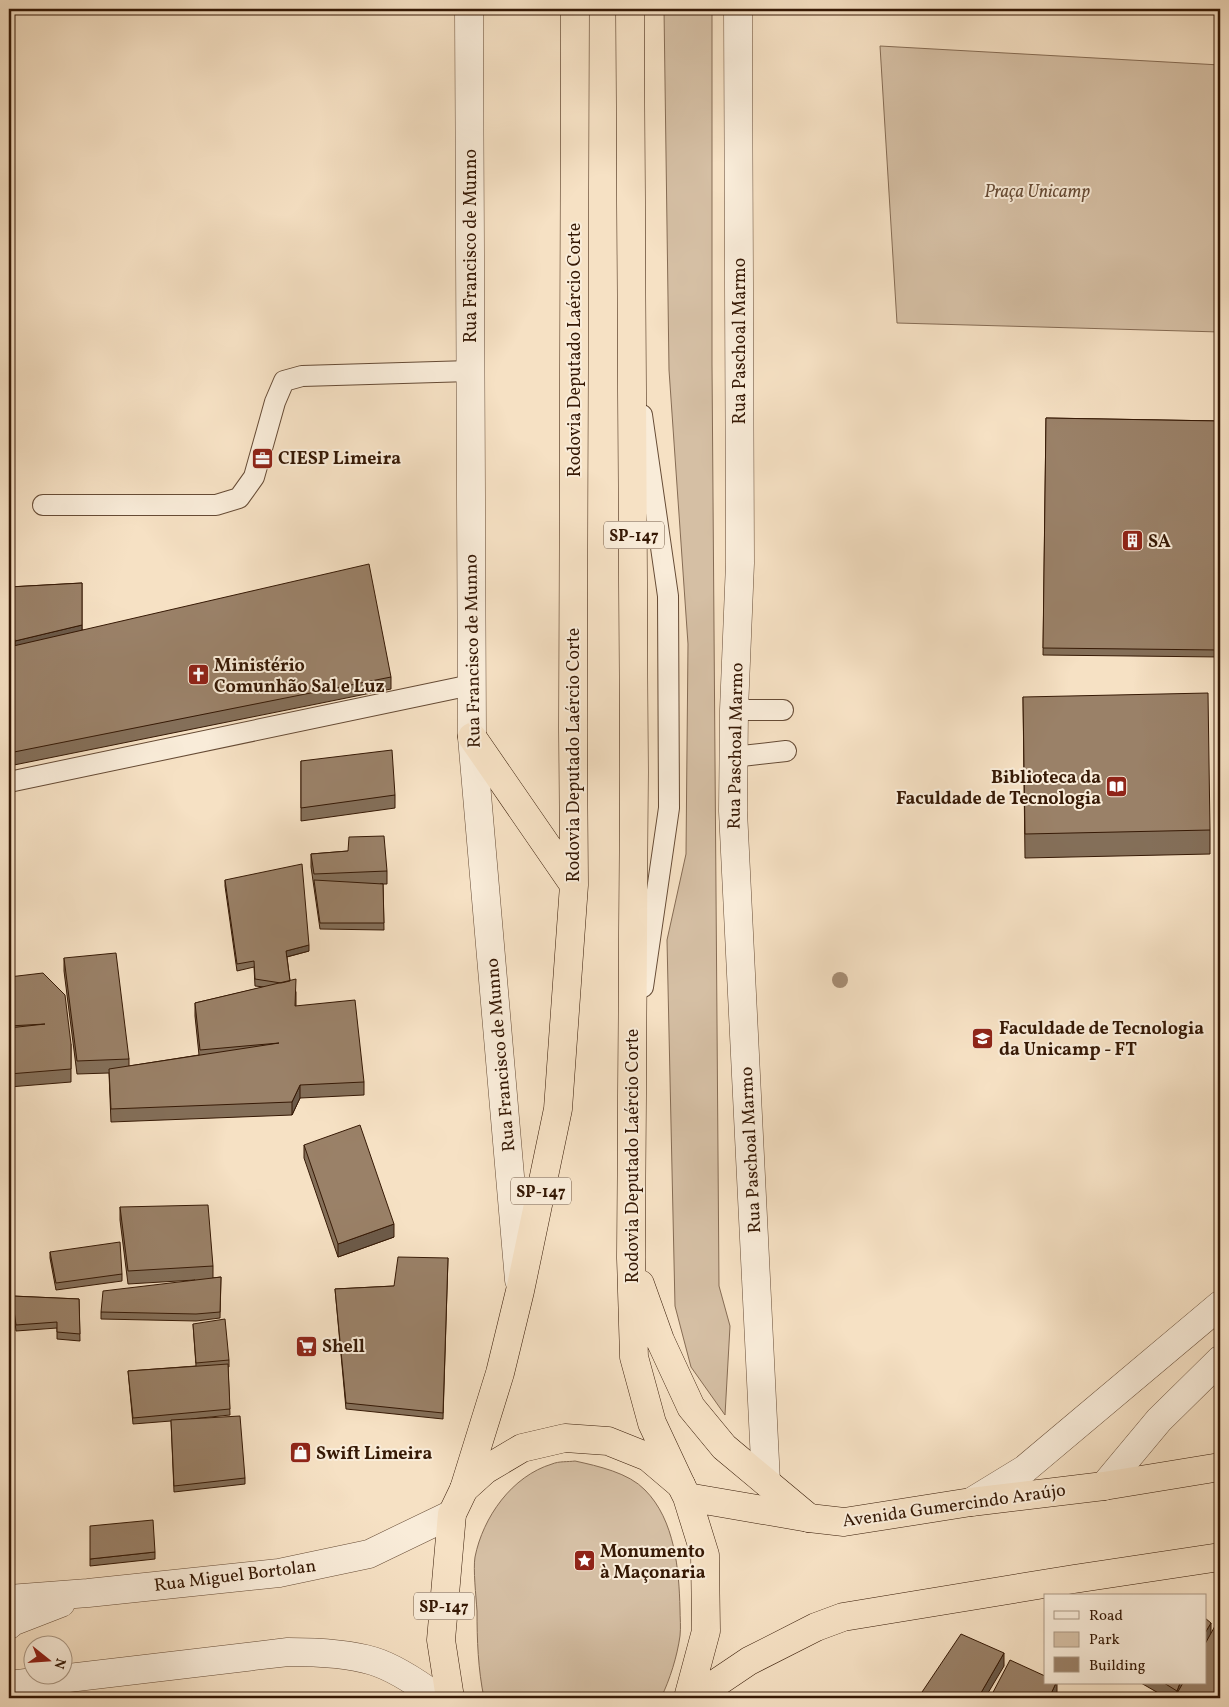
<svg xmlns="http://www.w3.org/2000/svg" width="1229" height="1707" font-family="Vollkorn,serif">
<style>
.green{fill:#d5bfa4;stroke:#866c54}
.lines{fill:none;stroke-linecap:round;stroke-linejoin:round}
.service-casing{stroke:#664b35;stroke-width:22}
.tertiary-casing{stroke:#664b35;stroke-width:29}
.trunk-casing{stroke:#361905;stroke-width:29}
.motorway-casing{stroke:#361905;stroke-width:29}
.service{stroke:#f9ecd9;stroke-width:20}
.tertiary{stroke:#f9ecd9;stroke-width:28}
.trunk{stroke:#f6e1c4;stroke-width:28}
.motorway{stroke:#f6e1c4;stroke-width:28}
.tree{fill:#a78e75}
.wall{fill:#846f59;stroke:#361905}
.shaded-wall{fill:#6c5a49;stroke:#361905}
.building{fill:#9a8168;stroke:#361905}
.labels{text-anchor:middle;stroke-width:4;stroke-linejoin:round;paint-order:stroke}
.shield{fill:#f9ecd9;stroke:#705845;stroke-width:1}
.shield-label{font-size:16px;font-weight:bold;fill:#361905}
.park-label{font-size:18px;font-style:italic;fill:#664b35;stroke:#f9ecd9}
.street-label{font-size:18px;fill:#361905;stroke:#f9ecd9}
.poi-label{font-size:18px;font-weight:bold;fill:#361905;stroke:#f9ecd9;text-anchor:start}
</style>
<rect width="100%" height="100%" fill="#f6e1c4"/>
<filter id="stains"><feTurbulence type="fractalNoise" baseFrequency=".004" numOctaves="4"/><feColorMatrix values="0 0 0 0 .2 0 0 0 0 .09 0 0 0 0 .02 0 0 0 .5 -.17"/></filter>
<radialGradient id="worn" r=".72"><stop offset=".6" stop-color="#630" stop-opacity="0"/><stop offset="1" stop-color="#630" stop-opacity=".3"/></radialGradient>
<path class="green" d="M664 9H712V364L719 1286 730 1326 725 1415 691 1367 675 1306 667 940 686 854 688 644 669 370Z
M880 46 1220 65V332L897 323Z
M575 1461C598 1466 629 1473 645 1490 675 1520 679 1570 680 1609 680 1618 681 1627 680 1636 677 1657 670 1679 661 1698H484C478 1669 477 1640 477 1611 476 1596 473 1569 475 1557 483 1517 512 1476 552 1464 559 1461 568 1462 575 1461Z"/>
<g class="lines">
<defs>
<path id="service" d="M642 415 668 596 669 808 643 987
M43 505H216L239 498 254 477 275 402 284 381 302 376 470 371
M734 710H783
M733 757 786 751
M9 782 471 685"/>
<path id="tertiary" d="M469 9 472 737 519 1280
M738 9 740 563 734 710 733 811 766 1482
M1104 1486 1159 1420 1220 1360
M971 1502 1025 1469 1220 1305
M9 1599 88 1593 279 1573 369 1554 452 1514
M9 1625 12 1622 61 1603
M9 1685 288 1652C315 1652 347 1653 373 1661 396 1668 419 1684 438 1698"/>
<path id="trunk" d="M687 1497 809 1518 844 1522 971 1502 1104 1486 1220 1467
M450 1698 441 1640 452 1514 464 1489 485 1470 522 1448 565 1438 608 1441 648 1457 681 1485 687 1497 705 1555 706 1631 688 1698
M694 1698 749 1661 816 1627 843 1617 1074 1579 1220 1557"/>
<path id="motorway" d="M630 9 634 772 631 1258 634 1357 652 1423 681 1485
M472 737 574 885
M640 1284 660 1340 691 1407 724 1447 809 1518
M464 1489 500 1373 520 1291 558 1109 574 885 573 728 575 9"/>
</defs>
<use href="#service" class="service-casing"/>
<use href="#tertiary" class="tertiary-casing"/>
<use href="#trunk" class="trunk-casing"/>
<use href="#motorway" class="motorway-casing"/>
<use href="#service" class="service"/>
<use href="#tertiary" class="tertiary"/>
<use href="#trunk" class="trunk"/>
<use href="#motorway" class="motorway"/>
</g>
<circle class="tree" cx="840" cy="980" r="8"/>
<path class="wall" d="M1046 418 1220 421V657L1043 655Z
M82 583V630L391 677V689L9 766V647L15 645 9 621V587Z
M1023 697 1210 830V854L1025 858Z
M301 761 395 795V808L301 821Z
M348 851 387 871V884H380H383L384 930 320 929 311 867V854Z
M225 880 309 951 287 957 290 981 296 992V1006L364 1082V1095L300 1098 292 1115 111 1122 109 1073 77 1074 64 971V958L129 1059V1066L199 1055 195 1016V1003L264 987 255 986 254 967 237 971 225 886Z
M9 977 71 1044V1082L9 1087Z
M304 1145 394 1237 338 1257 304 1158Z
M120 1207 213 1266V1278L221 1277 220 1318 196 1321 101 1319V1312L195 1280 128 1284 120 1220Z
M50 1252 122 1274V1281L56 1290 50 1258Z
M448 1258 443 1419 346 1409 335 1289 394 1286Z
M12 1296 79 1299 80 1341 57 1339V1328L16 1331Z
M193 1324 229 1360V1367H228L230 1415 191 1419 245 1478V1484L174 1492 171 1421 133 1424 128 1371 196 1366Z
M155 1552V1559L90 1566V1559Z
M1211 1635 1220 1698H1167L1141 1683H1205Z"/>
<path class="shaded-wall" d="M82 625V632L15 647V641Z
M309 945V951L286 957V951Z
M300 1085V1098L292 1115V1102Z
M394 1224V1237L338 1257V1244Z
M1211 1623V1635L1205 1646V1633Z
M1004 1653V1666L985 1698H978Z
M1056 1683H1057V1695L1055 1698H1049Z
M1180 1683H1187L1177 1696V1691Z"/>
<path class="building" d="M1046 418 1220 421V650L1043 648Z
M369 564 391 677 9 753V647Z
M82 583V625L15 641 9 614V587Z
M1208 693 1210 830 1025 834 1023 697Z
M392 750 395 795 301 808V761Z
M384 836 387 871 314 874 311 854 348 851 349 837Z
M302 864 309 945 286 951 290 981 281 983 255 979 254 961 237 964 225 880Z
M314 880 383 884 384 923H320Z
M116 953 129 1059 77 1061 64 958Z
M43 973 65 995 71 1044V1069L9 1074V1028L45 1024 9 1026V977Z
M296 979 295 1006 355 1000 364 1082 300 1085 292 1102 111 1109 109 1069 279 1043 200 1050 195 1003Z
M360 1125 394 1224 338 1244 304 1145Z
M208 1205 213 1266 128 1271 120 1207Z
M120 1242 122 1274 56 1283 50 1252Z
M398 1257 448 1258 443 1413 346 1403 335 1289 394 1286Z
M221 1277 220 1312 196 1314 101 1312 103 1291Z
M12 1296 79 1299 80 1334 57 1332V1322L16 1325Z
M225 1319 229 1360 196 1363 193 1324Z
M228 1364 230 1409 133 1418 128 1371Z
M240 1416 245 1478 174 1486 171 1420Z
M153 1520 155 1552 90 1559V1526Z
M1220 1617V1698H1181L1176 1695 1183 1683H1205V1644Z
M1205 1618 1211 1623 1205 1633Z
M961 1634 1004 1653 978 1698H918Z
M1010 1660 1045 1676V1683H1056L1049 1698H990Z
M1164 1683H1180L1177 1691Z"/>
<defs>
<symbol id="office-square" viewBox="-11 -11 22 22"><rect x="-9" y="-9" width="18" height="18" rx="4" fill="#8f2418" stroke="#f9ecd9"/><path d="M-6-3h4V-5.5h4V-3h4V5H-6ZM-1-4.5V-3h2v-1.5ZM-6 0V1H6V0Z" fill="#fff"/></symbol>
<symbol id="building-square" viewBox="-11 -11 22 22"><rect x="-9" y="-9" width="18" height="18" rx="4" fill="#8f2418" stroke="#f9ecd9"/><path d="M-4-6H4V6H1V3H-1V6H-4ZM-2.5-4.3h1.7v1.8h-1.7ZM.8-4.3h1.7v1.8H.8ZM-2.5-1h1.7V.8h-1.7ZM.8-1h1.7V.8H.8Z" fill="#fff"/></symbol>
<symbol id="church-square" viewBox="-11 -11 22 22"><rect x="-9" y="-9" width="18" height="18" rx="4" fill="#8f2418" stroke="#f9ecd9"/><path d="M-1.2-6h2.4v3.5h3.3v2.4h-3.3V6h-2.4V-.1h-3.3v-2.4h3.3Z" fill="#fff"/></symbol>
<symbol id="library-square" viewBox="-11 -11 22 22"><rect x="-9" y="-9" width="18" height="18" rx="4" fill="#8f2418" stroke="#f9ecd9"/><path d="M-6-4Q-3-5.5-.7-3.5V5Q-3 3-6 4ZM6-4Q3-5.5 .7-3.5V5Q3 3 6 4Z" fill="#fff"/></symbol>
<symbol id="university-square" viewBox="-11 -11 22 22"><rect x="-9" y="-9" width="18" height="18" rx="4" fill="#8f2418" stroke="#f9ecd9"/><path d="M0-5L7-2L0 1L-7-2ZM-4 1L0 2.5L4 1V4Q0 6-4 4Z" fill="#fff"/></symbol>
<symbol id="supermarket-square" viewBox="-11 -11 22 22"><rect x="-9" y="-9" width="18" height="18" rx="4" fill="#8f2418" stroke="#f9ecd9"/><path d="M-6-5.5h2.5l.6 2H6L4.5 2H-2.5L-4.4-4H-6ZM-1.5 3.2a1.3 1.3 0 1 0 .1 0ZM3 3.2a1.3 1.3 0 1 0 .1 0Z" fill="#fff"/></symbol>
<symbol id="shop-square" viewBox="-11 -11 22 22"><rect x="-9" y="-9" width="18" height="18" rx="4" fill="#8f2418" stroke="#f9ecd9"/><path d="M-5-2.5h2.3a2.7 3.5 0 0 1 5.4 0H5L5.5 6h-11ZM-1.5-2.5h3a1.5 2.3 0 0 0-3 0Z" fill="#fff"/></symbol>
<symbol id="sight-square" viewBox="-11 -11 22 22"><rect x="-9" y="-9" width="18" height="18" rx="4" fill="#8f2418" stroke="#f9ecd9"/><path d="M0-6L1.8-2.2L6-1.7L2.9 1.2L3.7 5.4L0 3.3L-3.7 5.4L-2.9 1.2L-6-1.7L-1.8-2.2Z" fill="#fff"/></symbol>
</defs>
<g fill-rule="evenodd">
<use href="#office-square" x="250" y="446" width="25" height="25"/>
<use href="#building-square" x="1120" y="528" width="25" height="25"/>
<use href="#church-square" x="186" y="662" width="25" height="25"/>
<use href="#library-square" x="1104" y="774" width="25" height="25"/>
<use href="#university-square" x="970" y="1026" width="25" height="25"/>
<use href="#supermarket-square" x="294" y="1334" width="25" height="25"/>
<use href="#shop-square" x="288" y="1440" width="25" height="25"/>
<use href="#sight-square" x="572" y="1548" width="25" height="25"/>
</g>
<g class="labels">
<g class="shield">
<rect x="604" y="521.5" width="60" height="27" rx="4"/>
<rect x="511" y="1177.5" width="60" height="27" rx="4"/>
<rect x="414" y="1592.5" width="60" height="27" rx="4"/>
</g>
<g class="shield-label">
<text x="634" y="541">SP-147</text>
<text x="541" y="1197">SP-147</text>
<text x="444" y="1612">SP-147</text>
</g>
<g class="park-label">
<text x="1037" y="197">Praça Unicamp</text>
</g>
<g class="street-label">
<text transform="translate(470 246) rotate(-90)" y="6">Rua Francisco de Munno</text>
<text transform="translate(739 341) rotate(-90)" y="6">Rua Paschoal Marmo</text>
<text transform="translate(574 350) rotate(-90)" y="6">Rodovia Deputado Laércio Corte</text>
<text transform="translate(472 651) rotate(-91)" y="6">Rua Francisco de Munno</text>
<text transform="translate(735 746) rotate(-89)" y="6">Rua Paschoal Marmo</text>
<text transform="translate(573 755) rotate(-90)" y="6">Rodovia Deputado Laércio Corte</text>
<text transform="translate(500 1055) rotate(-95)" y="6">Rua Francisco de Munno</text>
<text transform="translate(750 1150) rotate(-93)" y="6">Rua Paschoal Marmo</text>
<text transform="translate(632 1156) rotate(-90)" y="6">Rodovia Deputado Laércio Corte</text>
<text transform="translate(954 1505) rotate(-8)" y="6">Avenida Gumercindo Araújo</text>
<text transform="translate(235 1575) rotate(-7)" y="6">Rua Miguel Bortolan</text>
</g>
<g class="poi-label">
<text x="278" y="464">CIESP Limeira</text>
<text x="1148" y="547">SA</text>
<text x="214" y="671">Ministério<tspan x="214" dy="21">Comunhão Sal e Luz</tspan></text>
<text x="1101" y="783" text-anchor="end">Biblioteca da<tspan x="1101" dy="21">Faculdade de Tecnologia</tspan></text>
<text x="999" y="1034">Faculdade de Tecnologia<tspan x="999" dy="21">da Unicamp - FT</tspan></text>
<text x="322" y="1352">Shell</text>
<text x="316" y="1459">Swift Limeira</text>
<text x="600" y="1557">Monumento<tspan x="600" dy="21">à Maçonaria</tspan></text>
</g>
</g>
<rect width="1229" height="1707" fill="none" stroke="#f6e1c4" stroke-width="30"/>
<rect x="10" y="10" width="1209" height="1687" fill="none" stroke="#361905" stroke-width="2.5"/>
<rect x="15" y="15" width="1199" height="1677" fill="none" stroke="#361905"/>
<rect x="1044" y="1594" width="162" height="90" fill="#f9ecd9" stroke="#ab9884"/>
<rect x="1054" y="1611" width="25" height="8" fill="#f9ecd9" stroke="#ab9884"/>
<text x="1089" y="1620" font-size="15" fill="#361905">Road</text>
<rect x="1054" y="1632" width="25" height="15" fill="#d5bfa4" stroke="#ab9884"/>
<text x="1089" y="1644" font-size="15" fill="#361905">Park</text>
<rect x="1054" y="1657" width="25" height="15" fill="#9a8168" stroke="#ab9884"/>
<text x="1089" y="1670" font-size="15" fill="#361905">Building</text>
<g transform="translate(48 1660) rotate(107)"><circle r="24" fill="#f9ecd9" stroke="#ab9884"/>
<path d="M0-4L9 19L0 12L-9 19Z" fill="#8f2418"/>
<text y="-8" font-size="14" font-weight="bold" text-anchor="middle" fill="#361905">N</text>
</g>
<rect width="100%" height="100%" filter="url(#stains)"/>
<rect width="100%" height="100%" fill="url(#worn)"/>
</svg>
